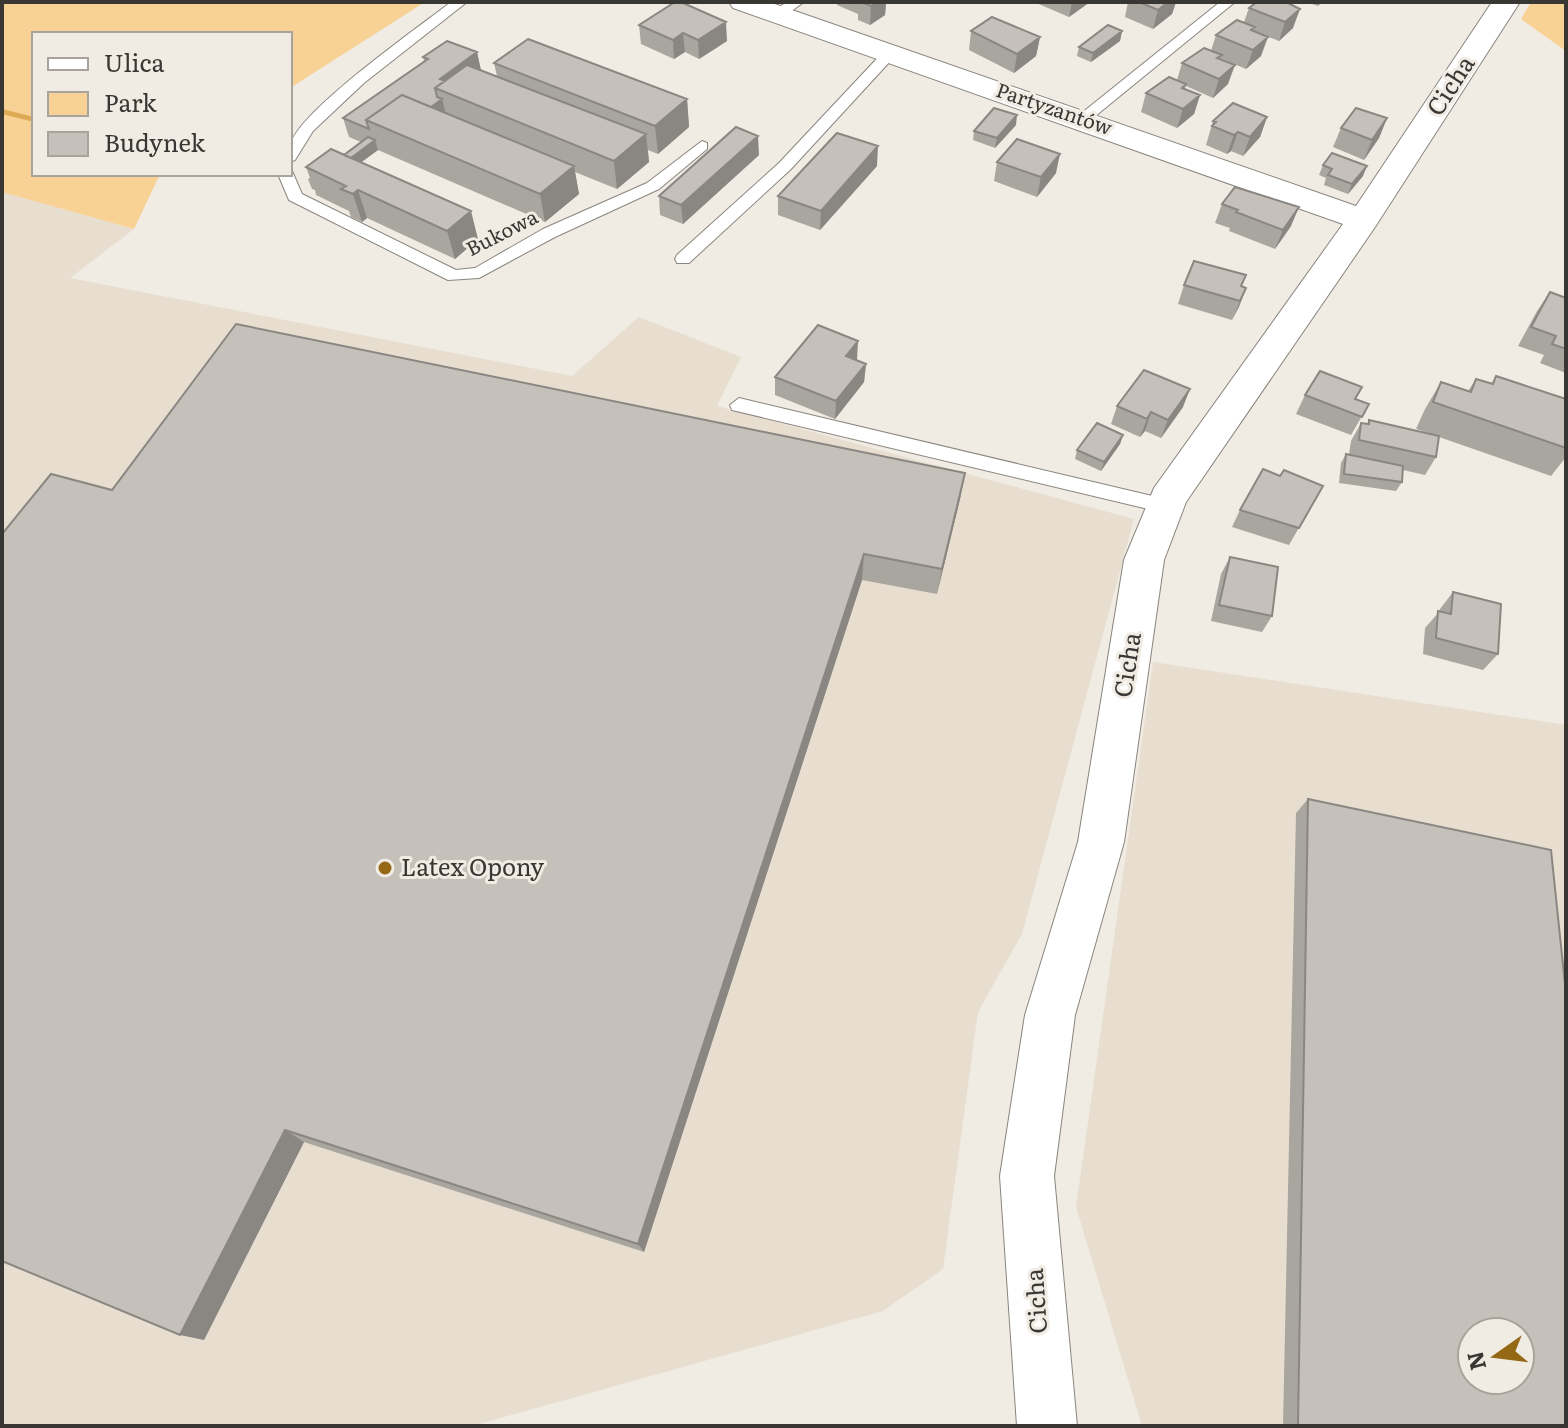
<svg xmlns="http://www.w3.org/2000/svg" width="1568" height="1428" font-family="Literata,serif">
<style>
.built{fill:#e7ded0;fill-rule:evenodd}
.green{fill:#f8d195}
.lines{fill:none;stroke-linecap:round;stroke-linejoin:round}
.stream{fill:#ddaa56;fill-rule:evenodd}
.service-casing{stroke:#89857e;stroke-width:2}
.minor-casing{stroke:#89857e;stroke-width:2}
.service{fill:#fff;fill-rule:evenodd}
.minor{fill:#fff;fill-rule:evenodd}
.wall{fill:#a9a59f}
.shaded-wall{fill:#8a8682}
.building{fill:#c5c0b9;stroke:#8a8682;stroke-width:2;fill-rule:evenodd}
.poi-dot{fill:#946814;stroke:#f0ebe3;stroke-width:3}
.labels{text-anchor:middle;stroke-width:6;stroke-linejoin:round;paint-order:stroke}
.far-street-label{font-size:20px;fill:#393734;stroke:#f0ebe3}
.street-label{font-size:24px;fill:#393734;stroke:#f0ebe3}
.poi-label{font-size:24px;fill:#393734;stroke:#f0ebe3;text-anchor:start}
</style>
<rect width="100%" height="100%" fill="#f0ebe3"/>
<path class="built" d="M2 192 134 229 70 278 572 376 639 317 741 357 717 406 1134 519 1022 934 978 1012 943 1269 883 1311 472 1426H2Z
M1153 662 1566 725V1426H1142L1076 1207ZM1472 1332H1520V1380H1472Z"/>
<path class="green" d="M2 2H425L290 88V34H34V174H160L134 229 2 192Z
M1531 2H1566V51L1521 19Z"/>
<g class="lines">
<path class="stream" d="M2 109 34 117V122L2 114Z"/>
<defs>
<path id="service" d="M451 2H467L364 83 313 131 295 160 290 162C290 156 289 148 291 143 302 109 419 27 451 2Z
M787 2H804L783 17H773V11Z
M1220 2H1235L1088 122H1078V116Z
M890 49 897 53 895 56 791 169 689 263H677L675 259 677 255 779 163 885 50Z
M702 141 707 143V149L659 189 555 237 479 278 448 280 289 200 278 174H290L292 171 302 194 456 270 475 268 543 229 647 183Z
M739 398 1165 499 1172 501 1175 506 1172 511 1165 513 732 410 730 405Z"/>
<path id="minor" d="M729 2H769L1356 206 1492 2H1520L1375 227 1186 502 1164 560 1124 842 1075 1015 1054 1176 1077 1426H1017L1000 1176 1025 1015 1078 842 1124 560 1154 488 1343 224 733 8Z"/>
</defs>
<use href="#service" class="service-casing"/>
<use href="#minor" class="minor-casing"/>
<use href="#service" class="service"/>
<use href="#minor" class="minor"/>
</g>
<path class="wall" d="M837 2H887L886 3 885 15 870 25 858 20V14L837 5Z
M1034 2H1090L1069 17Z
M1128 2H1176L1172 14 1153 29 1125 17Z
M1286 2 1293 28 1279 41 1258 33 1261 56 1246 69 1220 58 1228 84 1213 98 1186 86 1185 89 1200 95 1194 114 1177 128 1141 112 1146 93 1177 80 1182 63 1211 51 1216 35 1244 22 1249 8Z
M1306 2H1323L1318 6Z
M639 25 727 41 699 59 685 52 674 59 641 44Z
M971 31 1040 37 1036 56 1014 73 969 50Z
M1122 31 1120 41 1091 62 1077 56 1079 47Z
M477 52 481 70 497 76 494 63 687 99 689 127 658 154 648 150 649 162 617 189 575 172 579 194 545 222 378 150 361 162 478 239 455 259 367 218 362 222 351 217 349 211 316 195 315 190 312 189 308 179 310 178 306 167 344 155 361 142 349 137 343 118 424 61 423 57Z
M1267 117 1260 137 1243 156 1231 151 1227 154 1206 145 1213 121Z
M1387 118 1379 138 1364 160 1333 147 1341 128Z
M1016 125 995 148 973 140 974 131Z
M759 155 683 224 660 215 659 196Z
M997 162 1056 173 1037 197 994 181Z
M1323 165 1363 176 1348 194 1324 185 1326 178 1319 175Z
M877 166 820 230 778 215V196Z
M1222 204 1291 226 1275 249 1229 231 1230 228 1215 223Z
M1184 285 1246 288 1232 320 1178 304Z
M1550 292 1566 298V373L1540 363 1544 355 1518 346 1537 311Z
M857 360 866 364 864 382 835 419 775 395V377Z
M1496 376 1566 399V457L1551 476 1439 437 1436 457 1425 475 1403 470 1402 482 1396 491 1339 483 1341 463 1346 454H1349L1351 441 1361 423 1367 424 1369 420 1429 433 1416 429 1425 409 1441 382 1468 391 1476 379 1491 384Z
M1305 395 1355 399 1369 404 1351 435 1296 414Z
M1117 406 1183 407 1161 438 1145 431 1140 437 1111 424Z
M1123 435 1120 444 1101 471 1075 459 1077 450Z
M965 473 960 499 937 594 862 580 644 1252 304 1142 204 1340 112 490Z
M1323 486 1289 545 1232 527 1240 510Z
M1230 557 1272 616 1262 632 1211 621 1221 574Z
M1453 592 1498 654 1483 670 1423 654 1425 628 1439 612 1440 609Z
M1308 799 1566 1426H1283L1296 813Z"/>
<path class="shaded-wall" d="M874 2H887L886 3 885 15 870 25 871 6Z
M1072 2H1090L1069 17Z
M1168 2H1176L1172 14 1153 29 1158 10Z
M1300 9 1293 28 1279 41 1285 22Z
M726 22 727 41 699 59 698 40Z
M1122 31 1120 41 1091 62 1093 53Z
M683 33 685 52 674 59 673 40Z
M1040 37 1036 56 1014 73 1017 54Z
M1268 37 1261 56 1246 69 1253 50Z
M477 52 481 71 439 85 440 79Z
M1235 65 1228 84 1213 98 1219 79Z
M1200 95 1194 114 1177 128 1183 109Z
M442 99 447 118 424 112Z
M687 99 689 127 658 154 655 126Z
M1017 115 1016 125 995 148 997 138Z
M1267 117 1260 137 1243 156 1250 137Z
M1387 118 1379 138 1364 160 1372 140Z
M369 129 373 142 375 140 378 150 336 181 326 176 373 142Z
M1238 132 1231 151 1227 154 1234 135Z
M646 134 649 162 617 189 614 161Z
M758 136 759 155 683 224 681 205Z
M878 146 877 166 820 230 821 211Z
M1060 154 1056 173 1037 197 1041 177Z
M574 166 579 194 545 222 540 194Z
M1367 166 1363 176 1348 194 1352 184Z
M358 190 367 218 362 222 353 194Z
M1299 207 1291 226 1275 249 1283 230Z
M471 211 478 239 455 259 447 231Z
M1246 288 1239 307 1232 320 1240 301Z
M858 341 857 360 845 375 846 356Z
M866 364 864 382 835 419 836 401Z
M1190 389 1183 407 1161 438 1168 420Z
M1151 412 1145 431 1140 437 1147 419Z
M1123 435 1120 444 1101 471 1104 462Z
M965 473 960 499 937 594 942 569Z
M864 554 862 580 644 1252 638 1244Z
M285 1130 304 1142 204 1340 180 1335Z"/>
<path class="building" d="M675 2H681L726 22 698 40 683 33 673 40 639 25Z
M861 2H877L871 6Z
M1139 2H1168L1158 10Z
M1257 2H1286L1300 9 1285 22 1249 8Z
M992 17 1040 37 1017 54 971 31Z
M1237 20 1255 27 1251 30 1268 37 1253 50 1216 35Z
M1108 25 1122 31 1093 53 1079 47Z
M528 39 687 99 655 126 494 63Z
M447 41 477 52 440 79 445 81 435 88 437 97 442 99 431 107 402 95 366 120 369 129 343 118 428 59 423 57Z
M1204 48 1222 55 1217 58 1235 65 1219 79 1182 63Z
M467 65 646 134 614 161 435 88Z
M1169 77 1186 84 1182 88 1200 95 1183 109 1146 93Z
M402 95 574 166 540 194 366 120Z
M1233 103 1267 117 1250 137 1238 132 1234 135 1212 126 1216 122 1213 121Z
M994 108 1017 115 997 138 974 131Z
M1356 108 1387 118 1372 140 1341 128Z
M736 127 758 136 681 205 659 196Z
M837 133 878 146 821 211 778 196Z
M368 137 375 140 351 158 344 155Z
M1017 139 1060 154 1041 177 997 162Z
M331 149 471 211 447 231 358 190 353 194 341 189 346 186 306 167Z
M1332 153 1367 166 1352 184 1328 175 1332 169 1323 165Z
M1235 187 1299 207 1283 230 1236 212 1238 210 1222 204Z
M1194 261 1246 275 1241 286 1246 288 1240 301 1184 285Z
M1550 292 1566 298V349L1552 344 1556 336 1531 327Z
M236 324 965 473 942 569 864 554 638 1244 285 1130 180 1335 2 1261V534L51 474 112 490Z
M818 325 858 341 846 356 866 364 836 401 775 377Z
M1144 370 1190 389 1168 420 1151 412 1147 419 1117 406Z
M1320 371 1362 387 1355 399 1369 404 1362 417 1305 395Z
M1496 376 1566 399V448L1433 402 1441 382 1471 392 1476 379 1493 384Z
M1369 420 1439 436 1436 457 1359 440 1361 423 1369 424Z
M1097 423 1123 435 1104 462 1077 450Z
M1346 454 1403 466 1402 482 1344 474Z
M1263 469 1280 476 1284 470 1323 486 1299 528 1240 510Z
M1230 557 1278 567 1272 616 1219 605Z
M1453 592 1501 604 1498 654 1436 638 1438 611 1451 614Z
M1308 799 1551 850 1566 994V1426H1298ZM1472 1332H1520V1380H1472Z"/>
<circle class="poi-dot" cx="385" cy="868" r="8"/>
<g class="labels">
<g class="far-street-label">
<text transform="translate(1054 109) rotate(19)" y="7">Partyzantów</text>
<text transform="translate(502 233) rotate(-27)" y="7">Bukowa</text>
</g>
<g class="street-label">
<text transform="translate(1451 86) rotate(-57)" y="8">Cicha</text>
<text transform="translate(1128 665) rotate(-81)" y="8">Cicha</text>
<text transform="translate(1037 1301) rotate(-94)" y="8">Cicha</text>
</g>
<g class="poi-label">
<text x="401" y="876">Latex Opony</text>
</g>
</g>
<rect width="1568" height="1428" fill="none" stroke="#393734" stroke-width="8"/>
<rect x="32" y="32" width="260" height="144" fill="#f0ebe3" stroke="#a7a39d" stroke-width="2"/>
<rect x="48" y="58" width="40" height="12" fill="#ffffff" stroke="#a7a39d" stroke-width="2"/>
<text x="104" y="72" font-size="24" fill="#393734">Ulica</text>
<rect x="48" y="92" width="40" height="24" fill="#f8d195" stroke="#a7a39d" stroke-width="2"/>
<text x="104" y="112" font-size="24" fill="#393734">Park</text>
<rect x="48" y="132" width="40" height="24" fill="#c5c0b9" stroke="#a7a39d" stroke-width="2"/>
<text x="104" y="152" font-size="24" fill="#393734">Budynek</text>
<g transform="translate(1496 1356) rotate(256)"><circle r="38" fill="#f0ebe3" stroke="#a7a39d" stroke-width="2"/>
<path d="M0-6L14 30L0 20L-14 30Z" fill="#946814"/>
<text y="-12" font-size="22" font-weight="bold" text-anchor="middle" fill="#393734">N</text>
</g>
</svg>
